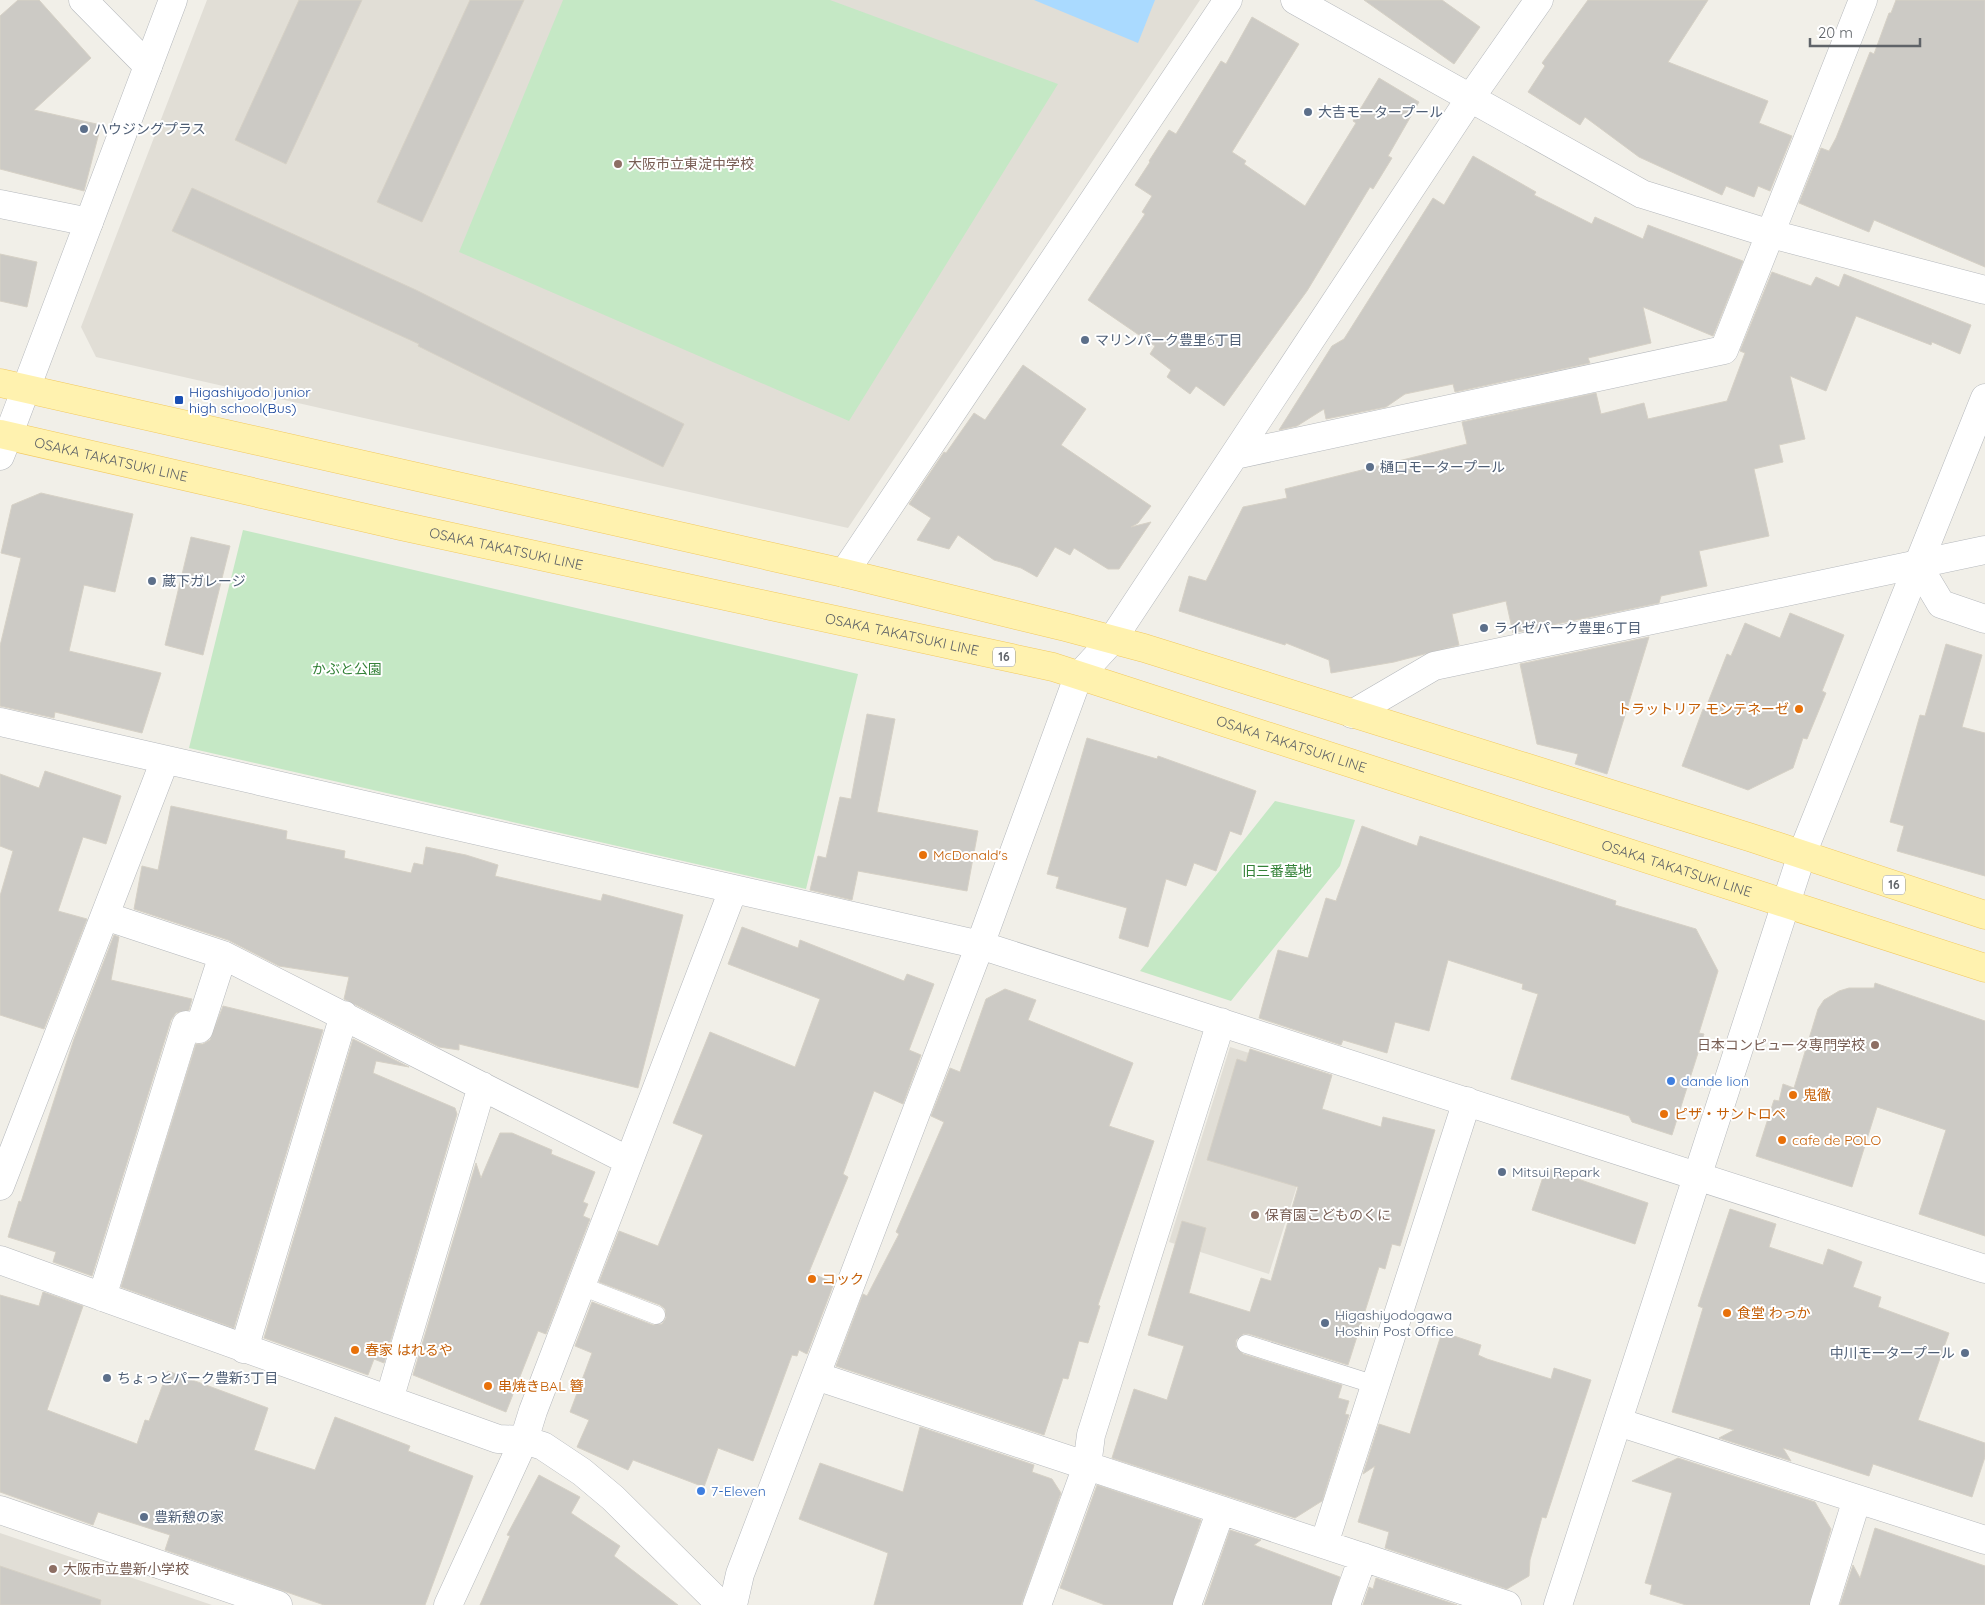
<svg xmlns="http://www.w3.org/2000/svg" width="1985" height="1605" font-family="Quicksand,'Noto Sans JP',sans-serif">
<style>
.education{fill:#e1ded6}
.green{fill:#c5e8c5}
.water{fill:#aadaff}
.building{fill:#cccac5;stroke:#d6d1c6}
.lines{fill:none;stroke-linecap:round;stroke-linejoin:round}
.service-casing{stroke:#b5b8bc;stroke-width:19}
.minor-casing{stroke:#b5b8bc;stroke-width:29}
.tertiary-casing{stroke:#b5b8bc;stroke-width:29}
.primary-casing{stroke:#f2c960;stroke-width:29}
.service{stroke:#fff;stroke-width:18}
.minor{stroke:#fff;stroke-width:28}
.tertiary{stroke:#fff;stroke-width:28}
.primary{stroke:#fff2af;stroke-width:28}
.service-dot{fill:#5c6f8a;stroke:#fff;stroke-width:2}
.education-dot{fill:#8d6e63;stroke:#fff;stroke-width:2}
.transit-dot{fill:#1a4fb4;stroke:#fff;stroke-width:2}
.food-dot{fill:#e8710a;stroke:#fff;stroke-width:2}
.shop-dot{fill:#3f7fe0;stroke:#fff;stroke-width:2}
.labels{text-anchor:middle;stroke-width:4;stroke-linejoin:round;paint-order:stroke}
.shield{fill:#fff;stroke:#8f9295;stroke-width:1}
.shield-label{font-size:12px;font-weight:bold;fill:#5f6368}
.service-label{font-size:14px;fill:#4e5e75;stroke:#fff;text-anchor:start}
.education-label{font-size:14px;fill:#785e54;stroke:#fff;text-anchor:start}
.transit-label{font-size:14px;fill:#164399;stroke:#fff;text-anchor:start}
.street-label{font-size:14px;fill:#5f6368;stroke:#fff}
.park-label{font-size:14px;fill:#348238;stroke:#fff}
.food-label{font-size:14px;fill:#c56008;stroke:#fff;text-anchor:start}
.shop-label{font-size:14px;fill:#366cbe;stroke:#fff;text-anchor:start}
</style>
<rect width="100%" height="100%" fill="#f1efe8"/>
<path class="education" d="M207 0H1200L848 528 96 357 81 327Z
M1230 1047 1331 1079 1269 1274 1169 1242Z
M0 1533 212 1605H0Z"/>
<path class="green" d="M563 0H830L1058 84 849 421 459 252Z
M243 530 858 674 806 889 189 748Z
M1275 801 1355 820 1340 866 1231 1001 1140 971Z"/>
<path class="water" d="M1034 0H1155L1138 43Z"/>
<path class="building" d="M18 0H39L91 58 34 110 101 125 84 191 0 169V16Z
M299 0H362L286 164 235 140Z
M470 0H524L422 222 377 202Z
M1364 0H1442L1480 27 1454 64Z
M1588 0H1708L1668 62 1768 101 1759 123 1792 136 1770 191 1758 186 1754 197 1726 186 1722 195 1639 157 1585 117 1580 125 1528 92 1545 66 1542 63Z
M1896 0H1985V267L1874 220 1869 232 1799 203 1821 148 1829 151 1836 138 1870 52 1874 54 1889 13H1891Z
M1252 17 1299 44 1232 152 1246 161 1244 164 1305 206 1356 123 1353 121 1379 78 1419 102 1388 156 1392 158 1373 189 1370 187 1307 291 1224 406 1196 386 1190 394 1167 377 1171 370 1150 354 1155 346 1088 300 1145 214 1142 212 1152 196 1135 185 1150 162 1149 161 1169 130 1176 134 1221 61 1226 64Z
M1473 156 1536 192 1534 195 1592 224 1595 217 1643 239 1648 225 1743 261 1713 336 1643 307 1651 343 1588 358 1590 363 1455 392 1453 384 1405 394 1386 407 1326 419 1324 409 1297 426 1279 430 1332 346 1344 339 1433 198 1444 205Z
M192 188 416 290 684 424 663 467 418 346 419 344 172 231Z
M0 254 37 262 27 307 0 301Z
M1772 272 1811 286 1816 277 1839 287 1844 274 1971 325 1960 354 1932 342 1931 345 1856 316 1826 391 1790 376 1805 439 1779 445 1783 462 1754 469 1769 536 1699 551 1707 586 1661 596 1659 603 1513 633 1506 601 1452 614 1459 645 1394 662 1331 673 1329 660 1286 643 1285 645 1179 611 1189 576 1206 581 1243 507 1287 498 1285 489 1467 444 1462 422 1596 393 1601 414 1644 403 1648 419 1727 401 1745 353 1740 351Z
M1023 365 1086 409 1061 445 1151 506 1138 523 1131 527 1151 522 1119 569H1108L1074 548 1070 555 1055 547 1037 577 1021 568 994 560 958 535 949 549 917 540 931 518 909 504 944 452 946 453 974 413 985 420Z
M41 493 133 514 115 592 84 585 69 651 161 673 142 733 55 712 54 718 0 706V646L21 558 1 553 12 505Z
M191 537 230 546 203 655 165 645Z
M1790 613 1844 635 1822 691 1826 693 1807 739 1803 738 1793 768 1748 790 1682 766 1703 709 1705 710 1727 654 1731 656 1745 623 1780 638Z
M1649 637 1607 774 1575 764 1578 754 1537 744 1520 664Z
M1946 644 1982 655 1962 727 1985 733V876L1897 851 1904 826 1890 822 1920 715 1925 716Z
M867 714 895 719 877 812 978 831 967 891 858 871 852 900 810 890 818 856 826 858 840 797 851 799Z
M1087 738 1157 759 1158 756 1256 791 1241 835 1230 831 1216 871 1194 863 1186 886 1166 879 1148 947 1119 938 1127 908 1056 888 1059 877 1047 874Z
M45 771 121 796 106 844 83 837 58 911 87 919 44 1029 0 1015V896L13 851 0 846V774L39 788Z
M171 806 287 831 286 839 345 851 344 858 411 873 414 863 423 865 426 847 466 855 498 865 495 876 601 901 603 894 683 915 638 1088 459 1044V1050L439 1047 344 999 349 977 279 966 228 940 134 909 142 866 158 870Z
M1362 826 1417 846 1420 836 1616 901 1615 905 1696 929 1718 971 1699 1033 1704 1034 1672 1135 1632 1122 1629 1116 1511 1079 1538 994 1522 989 1523 984 1448 960 1429 1031 1395 1022 1387 1053 1343 1040 1341 1045 1259 1018 1278 950 1308 958 1326 898 1336 901Z
M742 927 798 948 800 940 904 981 907 974 934 984 909 1050 921 1055 903 1104 874 1091 843 1174 848 1177 809 1272 834 1283 807 1354 799 1350 797 1356 792 1355 753 1461 718 1448 704 1487 633 1460 628 1470 577 1447 589 1420 570 1412 592 1353 575 1346 592 1302 653 1325 662 1324 666 1318 665 1309 660 1305 599 1282 619 1231 658 1246 703 1135 673 1123 710 1032 795 1067 820 999 728 964Z
M114 935 119 937 111 980 192 999 189 1010 176 1013 171 1020 92 1276 53 1262 56 1252 8 1237 19 1201 21 1202 74 1039Z
M1875 983 1985 1021V1236L1919 1214 1946 1130 1877 1107 1852 1187 1756 1156 1774 1100 1779 1101 1783 1084 1794 1088 1818 1009 1824 1000 1839 991 1849 988H1874Z
M1005 989 1036 1000 1028 1020 1133 1063 1109 1126 1154 1141 1098 1305 1100 1306 1088 1343 1079 1341 1068 1379 1063 1378 1044 1435 836 1366 863 1294 867 1296 899 1234 896 1232 944 1122 931 1116 950 1068 960 1072 986 999Z
M223 1006 323 1030 234 1328 121 1287 196 1044H203L210 1040Z
M353 1039 409 1067 376 1061 373 1073 455 1108 457 1114 384 1363 374 1359 368 1375 264 1338Z
M1250 1049 1332 1075 1322 1109 1381 1127 1383 1117 1435 1130 1400 1246 1392 1244 1385 1269 1379 1267 1348 1365 1249 1334H1243L1236 1340V1347L1243 1354 1342 1385 1338 1398 1349 1401 1345 1414 1349 1415 1322 1501 1295 1518 1112 1458 1134 1389 1167 1400 1184 1346 1148 1335 1182 1221 1206 1228 1189 1293 1250 1312 1261 1278 1271 1281 1298 1187 1207 1160 1237 1059 1246 1062Z
M500 1133H512L552 1150 551 1154 595 1172 583 1202 588 1204 583 1216 590 1219 546 1334 538 1331 506 1412 413 1375 476 1163 481 1178Z
M1546 1168 1648 1203 1635 1244 1532 1210Z
M1730 1209 1776 1224 1769 1247 1823 1265 1828 1249 1862 1262 1853 1287 1881 1297 1878 1307 1949 1333 1918 1420 1985 1443V1457L1972 1497 1873 1464 1869 1476 1783 1448 1791 1461 1719 1438 1734 1430 1672 1412 1703 1308 1698 1306Z
M43 1292 83 1306 47 1410 137 1444 145 1420 149 1421 168 1371 268 1408 254 1450 315 1470 335 1417 410 1446 408 1451 473 1476 425 1605H324L165 1550 170 1535 98 1512 93 1525 0 1492V1295L39 1306Z
M1442 1332 1481 1345 1478 1355 1487 1359 1551 1379 1554 1368 1591 1380 1546 1518 1542 1517 1530 1560 1529 1576 1507 1589 1385 1548 1389 1532 1358 1522 1375 1466 1363 1474 1379 1424 1410 1434Z
M920 1427 1034 1465 1032 1472 1052 1479 1061 1493 1021 1605H874L888 1553 799 1519 820 1463 903 1492Z
M1678 1458 1815 1502 1831 1529 1809 1605H1686L1650 1594 1652 1585 1645 1583 1672 1493 1632 1481Z
M539 1475 580 1497 571 1513 620 1546 614 1556 678 1605H480L510 1536 507 1535Z
M1097 1485 1201 1520 1172 1605H1105L1060 1588Z
M1875 1528 1985 1566V1605H1840L1853 1565 1860 1578Z
M1230 1530 1261 1540 1254 1545 1340 1577 1331 1605H1204Z
M0 1566 101 1600 100 1605H0Z
M1376 1578 1457 1605H1363L1369 1587 1373 1589Z"/>
<g class="lines">
<defs>
<path id="service" d="M581 1286 656 1315
M1246 1344 1376 1385"/>
<path id="minor" d="M83 0 148 66
M1295 0 1642 194 1771 234 1985 290
M0 204 89 222
M1235 455 1724 350 1863 0
M0 456 8 436
M1917 564 1941 604 1985 619
M844 573 1228 0
M1352 714 1434 666 1985 550
M0 722 980 945 1985 1269
M105 916 223 955 629 1161
M0 1186 165 760
M0 1260 498 1439 524 1440 543 1446 582 1472 613 1498 721 1605
M102 1297 186 1025 199 1029 223 955
M244 1349 344 1015
M816 1376 1507 1605
M389 1400 482 1086
M1618 1422 1985 1540
M0 1510 278 1605
M1324 1544 1467 1101
M448 1605 524 1440 533 1411 733 890
M733 1605 740 1574 980 945 1078 677 1112 640 1471 97 1539 0
M1037 1605 1087 1466 1091 1435 1221 1022
M1187 1605 1221 1510
M1346 1605 1363 1557
M1824 1605 1857 1499"/>
<path id="tertiary" d="M8 436 173 0
M1558 1605 1802 854 1985 398"/>
<g id="primary">
<path d="M0 383 844 573 1065 627 1144 648 1752 838 1985 915"/>
<path id="s1" d="M0 434 401 526 1053 667 1985 968"/>
</g>
</defs>
<use href="#service" class="service-casing"/>
<use href="#minor" class="minor-casing"/>
<use href="#tertiary" class="tertiary-casing"/>
<use href="#primary" class="primary-casing"/>
<use href="#service" class="service"/>
<use href="#minor" class="minor"/>
<use href="#tertiary" class="tertiary"/>
<use href="#primary" class="primary"/>
</g>
<g class="service-dot">
<circle cx="1308" cy="112" r="5"/>
<circle cx="84" cy="129" r="5"/>
<circle cx="1085" cy="340" r="5"/>
<circle cx="1370" cy="467" r="5"/>
<circle cx="152" cy="581" r="5"/>
<circle cx="1484" cy="628" r="5"/>
<circle cx="1502" cy="1172" r="5"/>
<circle cx="1325" cy="1323" r="5"/>
<circle cx="1965" cy="1353" r="5"/>
<circle cx="107" cy="1378" r="5"/>
<circle cx="144" cy="1517" r="5"/>
</g>
<g class="education-dot">
<circle cx="618" cy="164" r="5"/>
<circle cx="1875" cy="1045" r="5"/>
<circle cx="1255" cy="1215" r="5"/>
<circle cx="53" cy="1569" r="5"/>
</g>
<rect class="transit-dot" x="174" y="395" width="10" height="10" rx="2.5"/>
<g class="food-dot">
<circle cx="1799" cy="709" r="5"/>
<circle cx="923" cy="855" r="5"/>
<circle cx="1793" cy="1095" r="5"/>
<circle cx="1664" cy="1114" r="5"/>
<circle cx="1782" cy="1140" r="5"/>
<circle cx="812" cy="1279" r="5"/>
<circle cx="1727" cy="1313" r="5"/>
<circle cx="355" cy="1350" r="5"/>
<circle cx="488" cy="1386" r="5"/>
</g>
<g class="shop-dot">
<circle cx="1671" cy="1081" r="5"/>
<circle cx="701" cy="1491" r="5"/>
</g>
<g class="labels">
<g class="shield">
<rect x="993" y="647.5" width="22" height="19" rx="4"/>
<rect x="1883" y="875.5" width="22" height="19" rx="4"/>
</g>
<g class="shield-label">
<text x="1004" y="661">16</text>
<text x="1894" y="889">16</text>
</g>
<g class="service-label">
<text x="1318" y="117">大吉モータープール</text>
<text x="94" y="134">ハウジングプラス</text>
<text x="1095" y="345">マリンパーク豊里6丁目</text>
<text x="1380" y="472">樋口モータープール</text>
<text x="162" y="586">蔵下ガレージ</text>
<text x="1494" y="633">ライゼパーク豊里6丁目</text>
<text x="1512" y="1177">Mitsui Repark</text>
<text x="1335" y="1320">Higashiyodogawa<tspan x="1335" dy="16">Hoshin Post Office</tspan></text>
<text x="1955" y="1358" text-anchor="end">中川モータープール</text>
<text x="117" y="1383">ちょっとパーク豊新3丁目</text>
<text x="154" y="1522">豊新憩の家</text>
</g>
<g class="education-label">
<text x="628" y="169">大阪市立東淀中学校</text>
<text x="1865" y="1050" text-anchor="end">日本コンピュータ専門学校</text>
<text x="1265" y="1220">保育園こどものくに</text>
<text x="63" y="1574">大阪市立豊新小学校</text>
</g>
<g class="transit-label">
<text x="189" y="397">Higashiyodo junior<tspan x="189" dy="16">high school(Bus)</tspan></text>
</g>
<g class="street-label">
<text dy="5" stroke="none"><textPath href="#s1" startOffset="114">OSAKA TAKATSUKI LINE</textPath></text>
<text dy="5" stroke="none"><textPath href="#s1" startOffset="519">OSAKA TAKATSUKI LINE</textPath></text>
<text dy="5" stroke="none"><textPath href="#s1" startOffset="924">OSAKA TAKATSUKI LINE</textPath></text>
<text dy="5" stroke="none"><textPath href="#s1" startOffset="1329">OSAKA TAKATSUKI LINE</textPath></text>
<text dy="5" stroke="none"><textPath href="#s1" startOffset="1734">OSAKA TAKATSUKI LINE</textPath></text>
</g>
<g class="park-label">
<text x="347" y="674">かぶと公園</text>
<text x="1277" y="876">旧三番墓地</text>
</g>
<g class="food-label">
<text x="1789" y="714" text-anchor="end">トラットリア モンテネーゼ</text>
<text x="933" y="860">McDonald's</text>
<text x="1803" y="1100">鬼徹</text>
<text x="1674" y="1119">ピザ・サントロペ</text>
<text x="1792" y="1145">cafe de POLO</text>
<text x="822" y="1284">コック</text>
<text x="1737" y="1318">食堂 わっか</text>
<text x="365" y="1355">春家 はれるや</text>
<text x="498" y="1391">串焼きBAL 簪</text>
</g>
<g class="shop-label">
<text x="1681" y="1086">dande lion</text>
<text x="711" y="1496">7-Eleven</text>
</g>
</g>
<path d="M1810 38v8h110v-8" fill="none" stroke="#5f6368" stroke-width="2.5"/>
<text x="1818" y="38" font-size="15" fill="#5f6368" stroke="#ffffff" stroke-width="4" paint-order="stroke">20 m</text>
</svg>
